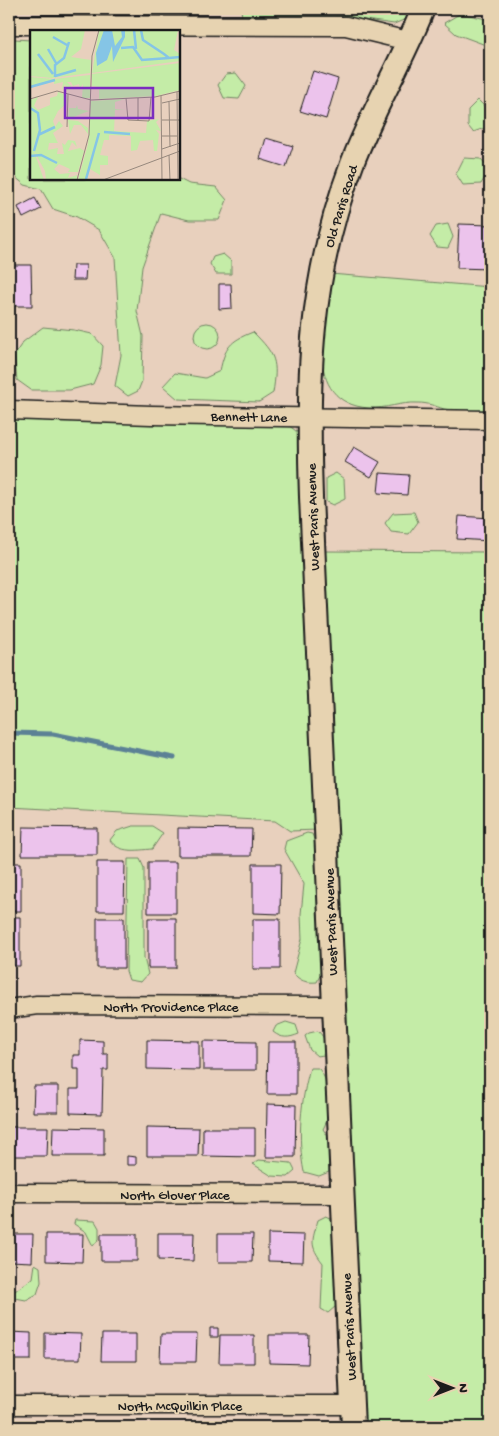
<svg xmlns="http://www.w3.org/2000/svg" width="499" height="1436" font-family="'Gochi Hand',sans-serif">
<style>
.green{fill:#c4eca7;stroke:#708462}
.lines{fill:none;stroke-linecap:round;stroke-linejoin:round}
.stream{stroke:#5b8195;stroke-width:5}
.building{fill:#ecc3ec;stroke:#1c1c1c}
.minor-casing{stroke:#1c1c1c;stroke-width:21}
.major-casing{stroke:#1c1c1c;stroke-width:26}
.minor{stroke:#e7d3b1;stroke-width:18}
.major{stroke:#e7d3b1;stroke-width:22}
.labels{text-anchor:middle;stroke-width:4;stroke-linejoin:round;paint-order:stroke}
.street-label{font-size:14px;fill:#1c1c1c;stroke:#e7d3b1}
.inset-river{fill:none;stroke:#85c5e6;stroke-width:2.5}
.inset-road{fill:none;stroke:#96887d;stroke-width:1}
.view{fill:#7b2cbf;fill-opacity:0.15;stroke:#7b2cbf;stroke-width:2.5}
.inset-edge{fill:none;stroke:#1c1c1c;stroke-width:2.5}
</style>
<rect width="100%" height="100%" fill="#e8d0bd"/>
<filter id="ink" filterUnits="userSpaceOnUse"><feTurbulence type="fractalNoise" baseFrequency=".02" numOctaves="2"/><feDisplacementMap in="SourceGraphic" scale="10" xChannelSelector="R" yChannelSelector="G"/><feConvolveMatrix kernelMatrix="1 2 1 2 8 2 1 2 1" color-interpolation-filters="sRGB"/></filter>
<g filter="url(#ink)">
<path class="green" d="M241 9H414L406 19 394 24 343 17 242 18Z
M461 13 490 20V62L483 44 456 34 444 23Z
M15 39 31 40V179H179L189 184 216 187 227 200 219 220H189L161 213 142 267 137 311 143 336 142 381 138 391 128 396 115 386 121 355 115 257 99 230 77 217 53 209 41 189 25 185 9 172V40Z
M236 73 246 86 239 99 224 98 218 85 226 74Z
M478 100 487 109 485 128 473 132 468 126V110Z
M464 158 481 159 490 169 481 184 463 185 456 174Z
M448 224 453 237 448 248 437 247 430 236 436 226Z
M223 254 231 261V274H216L210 264 213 257Z
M330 274 490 287V410C475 410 459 412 444 409 435 406 428 403 418 403 401 402 386 409 369 408 300 403 325 319 330 274Z
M194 336a13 13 0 1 1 26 0a13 13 0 1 1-26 0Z
M43 327 74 330 92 334 103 346 101 365 93 384 70 390H31L17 380 14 355 23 342Z
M253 332C276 355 278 361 273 393L259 402 178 399 163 386 175 373 205 378 220 371C225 347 230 341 253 332Z
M9 417 283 424C291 427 296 429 300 437L318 830 290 831 275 821 9 807Z
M336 473 344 479 345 499 333 505 326 502V478Z
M414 512 418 522 409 534 391 532 385 523 393 513Z
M322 551 490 552V1427H362Z
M133 826H152L163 833 152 849C138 850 119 854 110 840L117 831Z
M307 833 312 834 317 847 321 973 317 982C306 983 300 981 293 973L302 939 301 914 304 884 284 849 286 841Z
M128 859H140L144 868V958L148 974 141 982 129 980 126 971Z
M286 1022 296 1025 299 1034C289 1038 282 1039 273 1032L276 1026Z
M318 1031C326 1039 327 1045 324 1055L317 1056 310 1050 305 1036 309 1033Z
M310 1068H318C331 1081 332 1114 323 1129L329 1138V1172L319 1176 304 1172C297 1138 301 1100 310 1068Z
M259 1160 291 1163 295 1171 288 1177 272 1176 253 1164Z
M326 1216 331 1218 332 1227 336 1306 328 1313 321 1309 323 1263C309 1245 312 1241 318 1220Z
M75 1220 95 1221 99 1228V1239L93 1246 86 1232 74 1224Z
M35 1264 40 1267 41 1282 37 1294 26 1300 15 1298 12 1293 33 1278Z"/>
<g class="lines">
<path class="stream" d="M9 733 53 734 174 758"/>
</g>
<path class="building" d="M313 71 338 79 326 119 300 111Z
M266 138 293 146 286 167 260 159Z
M35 198 41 209 23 218 18 207Z
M459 224 490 225V269L457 268Z
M9 265H31L32 306H9Z
M73 265H86L85 280H72Z
M219 284H231L232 308 219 309Z
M354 447 380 462 371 477 345 462Z
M380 473 409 475 407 495 378 493Z
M459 516 490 518V541L457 539Z
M23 827 97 828V855H22Z
M178 828 252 829 251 856H178Z
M97 862H125L124 911H97Z
M148 862H176V913H148Z
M9 863H21V911H9Z
M253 864H281L280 914 253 913Z
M9 917H20V966H9Z
M97 918H124V968H97Z
M148 918H176V968H148Z
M253 919H280V969H253Z
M80 1040 103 1041V1054H108V1070H103L102 1114 70 1113V1089H79V1069H73V1055H80Z
M147 1040 199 1041V1070L147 1069Z
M203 1041 256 1042V1070H203Z
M268 1042H296V1094H267Z
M34 1086H58V1112H33Z
M267 1104 296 1105 295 1157H266Z
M9 1127H48L47 1156H9Z
M53 1127 104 1128V1156H52Z
M147 1127 199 1128 198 1156H147Z
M203 1128H255V1157L203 1156Z
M127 1156 136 1157V1165H127Z
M158 1233H194L193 1261 158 1260Z
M9 1234H33L32 1262 9 1261Z
M46 1234H83L82 1262 46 1261Z
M101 1234H137V1261H101Z
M218 1234H253L252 1262H218Z
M268 1234 304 1235 303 1262 268 1261Z
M210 1328H218V1337H210Z
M9 1332 31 1333V1360H9Z
M45 1333 81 1334 80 1359H45Z
M102 1334H136V1361H101Z
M161 1334H197L196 1362H160Z
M220 1335H254V1363H219Z
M269 1335H309L308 1364 269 1363Z"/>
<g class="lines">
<defs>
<path id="minor" d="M9 25 346 26 408 41
M9 410 151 415 490 420
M9 1009 37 1005 333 1006
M9 1193 342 1194
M9 1405H352"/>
<path id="major" d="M353 1427 311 497C307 377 309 278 352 164 372 111 402 62 423 9"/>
</defs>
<use href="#minor" class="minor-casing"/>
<use href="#major" class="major-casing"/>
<use href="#minor" class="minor"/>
<use href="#major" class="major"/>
</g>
</g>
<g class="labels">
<g class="street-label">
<text transform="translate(340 206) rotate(-73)" y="5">Old Paris Road</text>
<text transform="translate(249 416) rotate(1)" y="5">Bennett Lane</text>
<text transform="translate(312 517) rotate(-92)" y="5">West Paris Avenue</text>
<text transform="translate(330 922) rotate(-92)" y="5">West Paris Avenue</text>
<text x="171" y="1011">North Providence Place</text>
<text x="175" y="1199">North Glover Place</text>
<text transform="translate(348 1327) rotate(-93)" y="5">West Paris Avenue</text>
<text x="180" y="1410">North McQuilkin Place</text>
</g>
</g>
<g transform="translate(30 30)">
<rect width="150" height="150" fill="#e8d0bd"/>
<path d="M0 0H55L51 19 41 27 61 30 60 43 22 48 0 46ZM69 0H148L144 20 150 24V31L62 43ZM150 33V60L126 66 69 69V57L62 56V44ZM60 45V68H52L53 54 50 58 49 54 43 56 41 52H37L41 56 37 61 35 54 32 60 33 52 24 54V51L19 50V53L0 57V61V47L24 49ZM28 62 37 65 36 74 28 81 23 91 25 97 29 91 33 96 23 103 28 113H19L18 120 28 118 27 124H34L32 113 35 115 38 110 45 111 47 117 42 112 38 121 50 118 54 121 48 142H38L40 139 29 134 24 139 30 144 40 143 38 148 47 145V150H16L15 141 4 121 14 150H0V70L8 67 4 76 8 80 20 75V68L27 66ZM95 69 85 72V79L95 80H85L84 101 116 103 117 91 129 89 126 92 131 101 126 100 129 104 127 121H124L123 110 110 111 107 120 101 121V106L79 105V110H74L70 125 78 126V135H70V145L60 139 57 149 48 150 58 114 61 71ZM47 75 48 79 59 81 38 89 39 78H46ZM38 90 48 91 58 98V104L51 95H44L40 104Z" fill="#c4eca7"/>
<path d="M74 0H82L85 16 92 7 91 0H95V7L83 32 82 16 77 30 67 36 66 23Z" fill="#85c5e6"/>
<path class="inset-river" d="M104 0 106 19M111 0 113 10 134 24 139 28 150 27M23 7 37 15M91 18 103 17 112 30 139 28M18 19 26 33M8 24 23 44M25 46 46 40M25 47V35L34 28 39 12M0 57 25 50M0 78 8 83 10 100 4 121M74 102 100 104M8 105 25 97M0 126 11 125 27 133M56 149 69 103"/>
<path class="inset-road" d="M147 62 148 150M131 66 132 150M96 68 98 90 119 91 121 67M0 69 27 61 61 70 125 67 150 61M139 72 140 117M132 73 150 69M132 90H150M108 91V68M37 97 38 64M132 106H148M132 119 150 113M139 125 140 150M47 150 59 105 62 26 69 0M73 150 150 121"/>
<path class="view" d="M35 58H123V88H35Z"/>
<rect width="150" height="150" class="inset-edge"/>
</g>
<rect width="499" height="1436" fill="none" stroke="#e7d3b1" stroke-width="30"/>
<rect x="15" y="15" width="469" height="1406" fill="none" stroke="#1c1c1c" stroke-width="2" filter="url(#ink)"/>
<g transform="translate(452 1388) rotate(90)" stroke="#e7d3b1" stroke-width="4" paint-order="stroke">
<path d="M0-4L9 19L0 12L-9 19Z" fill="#1c1c1c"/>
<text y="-8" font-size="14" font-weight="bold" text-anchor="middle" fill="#1c1c1c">N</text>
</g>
</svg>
